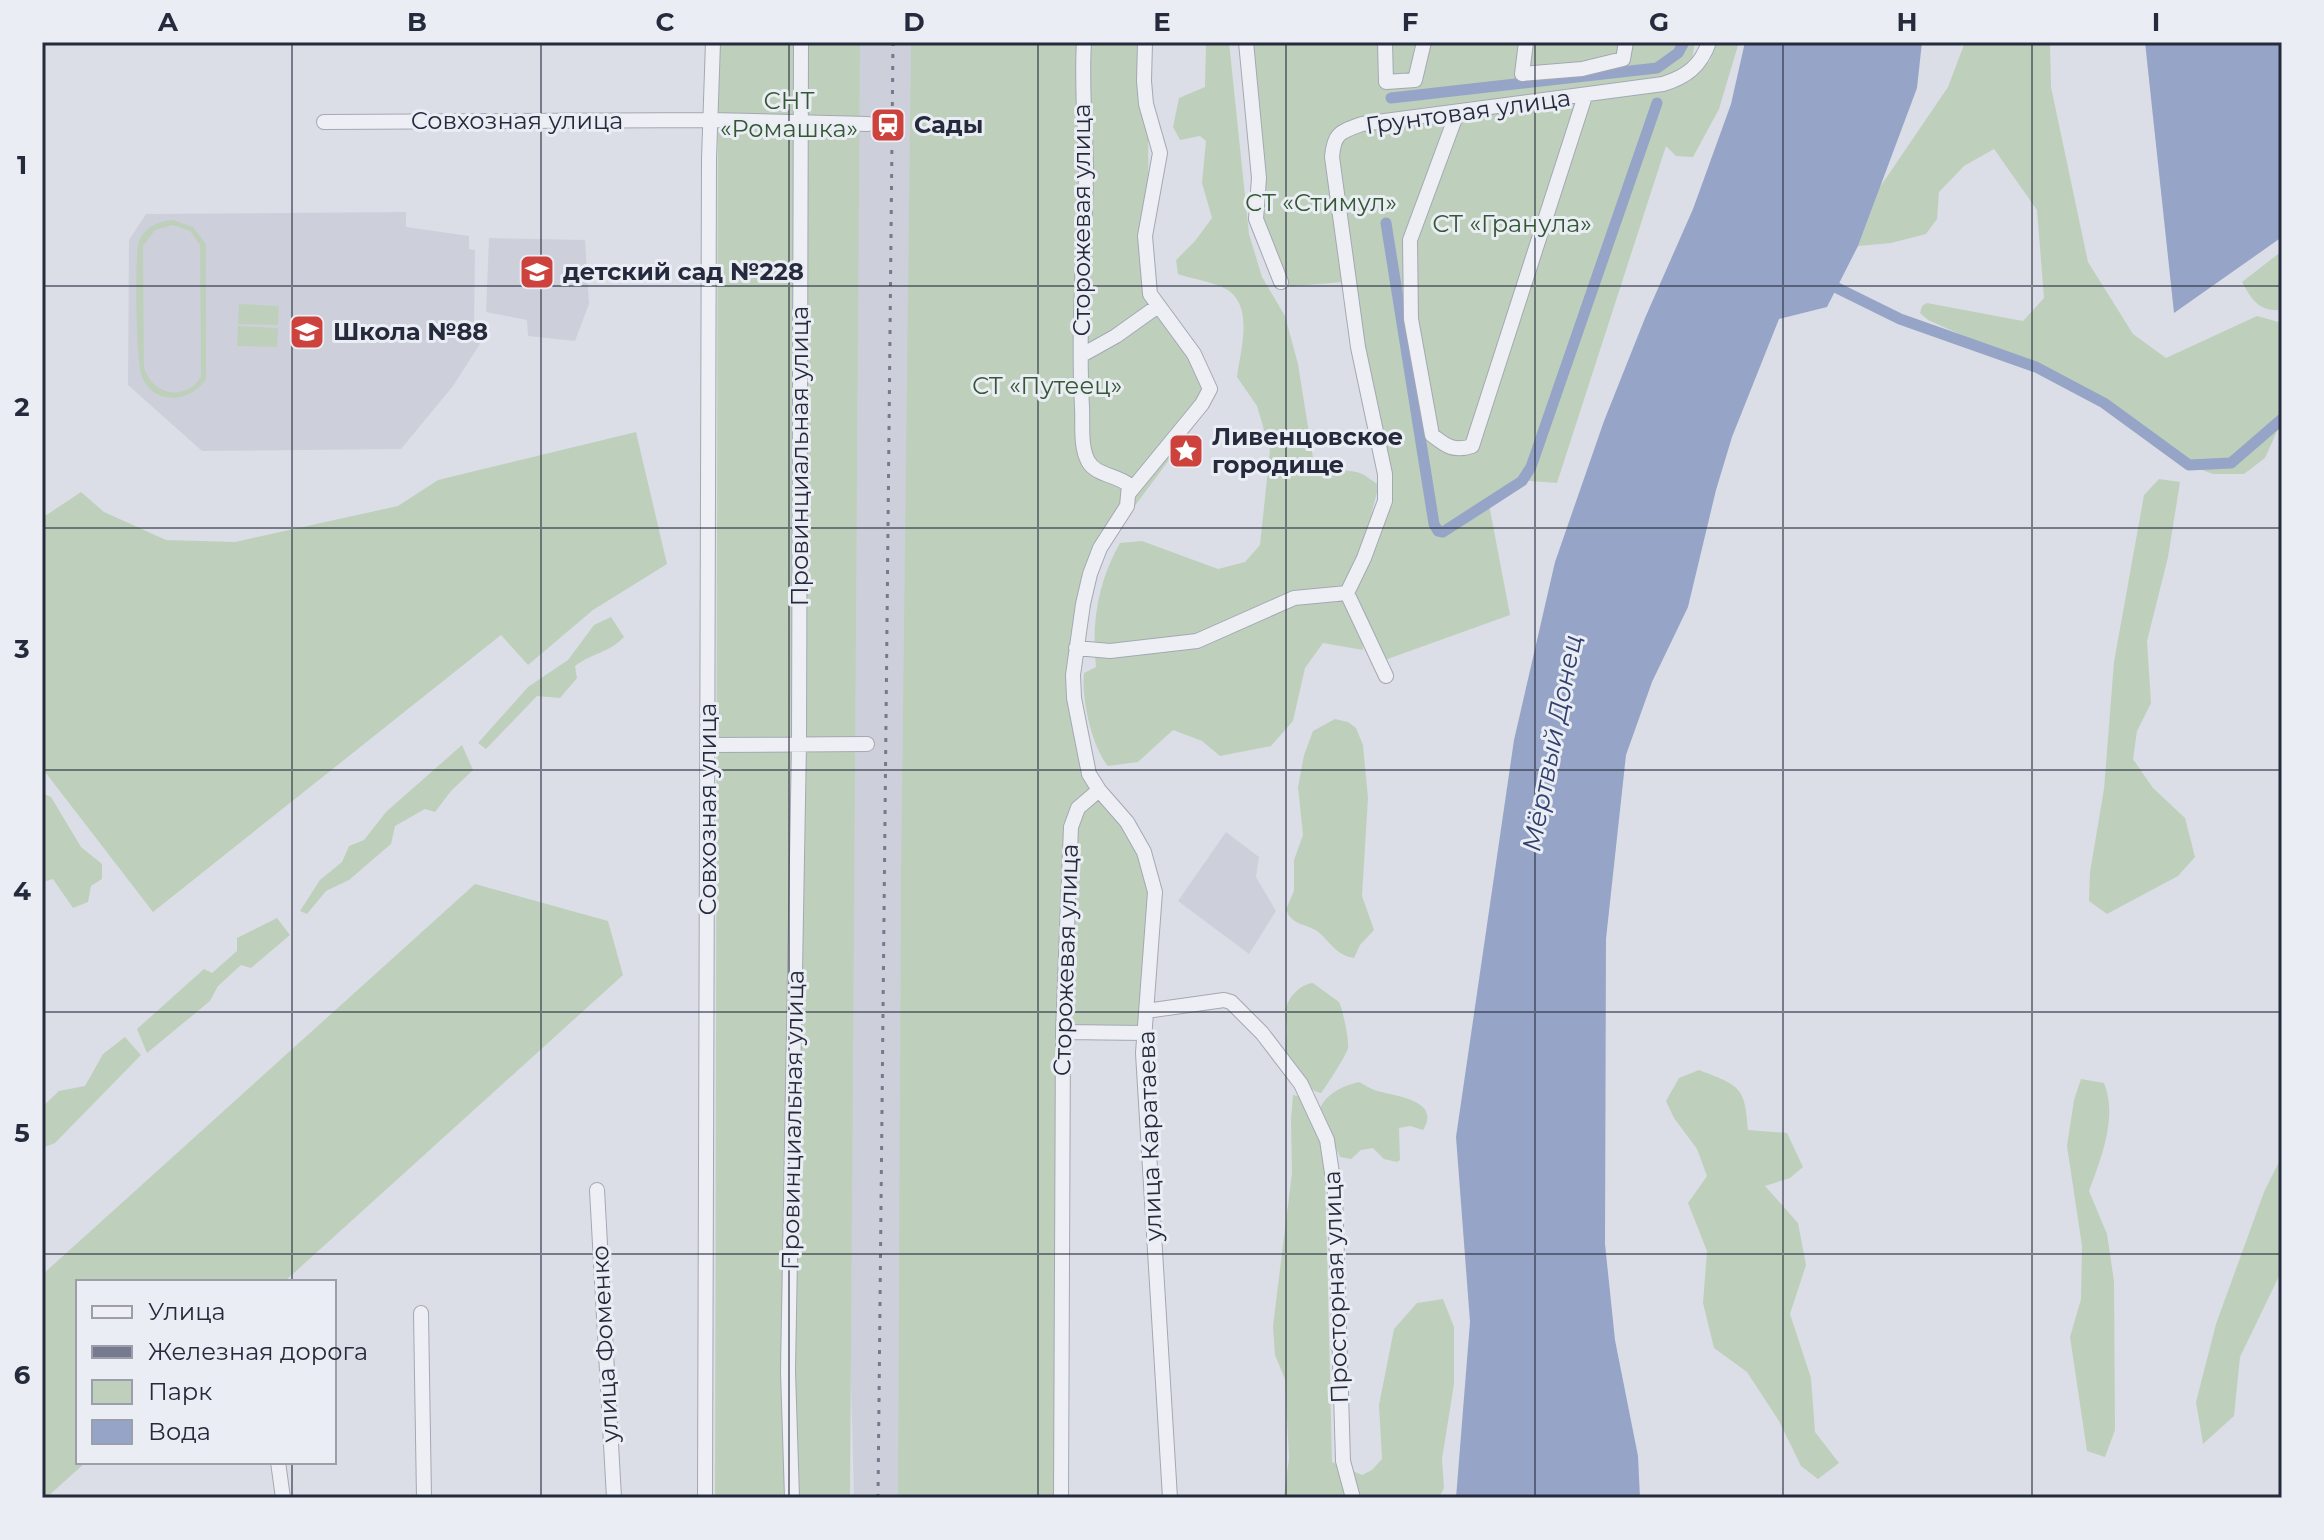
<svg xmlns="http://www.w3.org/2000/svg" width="2324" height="1540" font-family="Montserrat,sans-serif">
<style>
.built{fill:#cdd0db}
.green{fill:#bed0bc;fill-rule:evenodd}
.water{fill:#96a5c7}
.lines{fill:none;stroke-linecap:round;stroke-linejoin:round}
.canal{stroke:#96a5c7;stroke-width:11}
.minor-casing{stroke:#a4a8b3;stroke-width:16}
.minor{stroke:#eeeff4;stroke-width:14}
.rail{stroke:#757a8f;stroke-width:3;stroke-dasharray:4 8;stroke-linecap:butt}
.grid{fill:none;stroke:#252a3c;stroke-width:2;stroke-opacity:0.55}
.labels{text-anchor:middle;stroke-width:6;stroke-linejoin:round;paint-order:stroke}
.park-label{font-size:24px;fill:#335833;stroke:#ebedf4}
.street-label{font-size:24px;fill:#252a3c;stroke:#ebedf4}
.poi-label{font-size:24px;font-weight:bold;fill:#252a3c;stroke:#ebedf4;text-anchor:start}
.water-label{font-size:26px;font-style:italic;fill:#30416f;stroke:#ebedf4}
.neatline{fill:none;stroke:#252a3c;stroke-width:3}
.grid-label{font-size:26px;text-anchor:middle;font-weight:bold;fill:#252a3c}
</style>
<rect width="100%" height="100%" fill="#dbdee6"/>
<path class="built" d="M855 42H913L899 1498H854L849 1307Z
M406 212V227L469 236V249L475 250 474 326 485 327V336L453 386 401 449 202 451 128 385 129 240 146 214Z
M489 238 585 240 589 304 575 341 528 336 527 320 486 312Z
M1226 832 1259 857 1256 877 1276 911 1249 954 1178 901Z"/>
<path class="green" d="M718 42H860L850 1498H715Z
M911 42H1140L1137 67 1148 124 1149 286 1204 359 1209 406 1111 538 1098 568 1081 657 1078 727 1090 776 1153 869 1147 1031 1062 1033 1060 1498H898L901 877Z
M1206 42H1229L1249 234 1262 277 1285 316 1298 364 1313 458C1331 474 1335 468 1356 472 1364 473 1372 481 1379 485L1371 515 1383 487 1345 282 1280 287 1258 221 1244 42H1695L1688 82 1710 61 1717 42H1739L1719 109 1693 157 1676 156 1666 146 1557 483 1518 480 1488 499 1510 615 1382 661 1347 582 1342 600 1362 630 1363 650 1323 643 1305 668 1293 721 1271 746 1220 756 1202 741 1173 730 1138 762 1108 766C1092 747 1081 698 1084 673L1096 667C1091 624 1098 581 1120 543L1142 541 1218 569 1245 562 1260 545 1270 450 1257 406 1237 377C1240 351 1255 306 1226 289 1214 282 1192 279 1178 274L1176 260 1195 241 1212 218 1202 183 1206 141 1200 136 1180 140 1173 127 1179 98 1205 87Z
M1965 42H2050L2051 87 2088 262 2133 334 2166 358 2257 316 2282 323V420L2265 458 2244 474H2213L2189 465 2104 403 2057 378 1928 320 1920 313 1922 306 1927 303 2023 321 2044 298 2037 210 1994 149 1964 166 1939 192 1937 219 1926 234 1891 243 1858 246 1880 187 1948 87Z
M173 220 193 227 206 244V379C191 402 155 407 142 377 136 365 134 255 139 242 144 227 159 221 173 220ZM173 225 190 231 200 245 201 377C184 402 152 395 144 367L143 246 155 230Z
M2282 251V310C2259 312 2252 300 2242 282Z
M239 304 279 306 278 325 238 324Z
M238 326 278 328 277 347 237 346Z
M636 432 667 564 593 610 528 665 501 635 153 912 42 768V518L81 492 104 512 166 540 235 542 398 506 438 480Z
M2159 479 2180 482 2168 557 2147 641 2151 703 2137 731 2133 759 2153 788 2185 818 2195 857 2178 876 2107 914 2089 901 2090 872 2104 789 2114 662 2144 495Z
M611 617 624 637C609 653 592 653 575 666L577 678 560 698 537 696 486 749 478 743 528 687 568 660 594 625Z
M1335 719 1348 722 1356 728 1363 745 1368 798 1362 896 1374 930 1360 945 1354 958C1335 955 1331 942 1317 931 1304 923 1291 925 1286 909L1294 891V860L1303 835 1298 787 1304 755 1313 731Z
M462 745 473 770 451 791 435 812 425 809 395 826 391 844 349 880 326 891 307 914 300 911 320 880 342 862 349 846 364 840 386 812Z
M42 793 51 797 81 847 102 864V879L91 886 88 902 73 908 53 879 43 882 42 902Z
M475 884 608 921 623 975 284 1282H78V1462H86L46 1498H42V1275Z
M277 918 290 935 251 968 241 965 218 986 210 1001 147 1053 137 1029 204 969 212 973 237 951V938Z
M1313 983 1339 1002C1343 1010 1349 1039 1348 1048 1348 1052 1325 1089 1321 1093 1305 1090 1288 1066 1286 1051 1285 1044 1287 1038 1287 1032 1288 1025 1285 1019 1285 1013 1286 999 1300 984 1313 983Z
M125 1037 141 1055 55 1143 42 1148V1107L59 1091 85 1086 103 1054Z
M1699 1070C1739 1086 1745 1085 1748 1130L1787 1133 1803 1167 1790 1178 1765 1186 1798 1223 1806 1265 1790 1314 1811 1378 1815 1432 1839 1463 1818 1479 1801 1466 1779 1421 1747 1372 1714 1348 1703 1303 1707 1251 1688 1203 1707 1176 1697 1149 1674 1118 1666 1101 1679 1078Z
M2081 1079 2104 1083C2118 1116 2101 1159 2089 1191L2107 1234 2114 1281 2115 1430 2105 1457 2087 1451 2070 1337 2081 1299 2082 1246 2067 1146 2074 1100Z
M1359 1082C1365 1085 1371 1089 1377 1091 1395 1096 1442 1100 1423 1130L1410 1126 1399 1128 1400 1160 1397 1162 1384 1159 1373 1148 1361 1150 1351 1159 1340 1157 1319 1111C1325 1094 1342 1086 1359 1082Z
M1293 1095 1307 1098 1325 1161 1332 1462 1362 1475 1372 1470 1382 1459 1379 1405 1394 1329 1417 1303 1443 1299 1454 1327V1384L1442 1459 1444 1488 1439 1498 1284 1496 1289 1458 1285 1379 1275 1355 1273 1326 1292 1173 1291 1120Z
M2282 1156V1270L2240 1357 2234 1416 2203 1444 2196 1402 2216 1324 2264 1192Z"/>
<path class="water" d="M1745 42H1922L1917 88 1858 246 1827 307 1779 319 1732 437 1716 490 1688 607 1652 682 1626 755 1606 939 1605 1244 1615 1340 1638 1456 1640 1498H1456L1470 1322 1456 1137 1514 740 1555 562 1604 421 1645 318 1693 209 1731 104Z
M2145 42H2282V237L2174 313Z"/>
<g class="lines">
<path class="canal" d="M1391 98 1657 68 1678 53 1684 42
M1386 223 1434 524 1438 531 1443 532 1522 481 1531 467 1657 103
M1825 282 1900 319 2036 367 2104 403 2189 465 2231 463 2282 419"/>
<defs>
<path id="minor" d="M1084 42C1081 87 1086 131 1086 176 1084 253 1078 330 1082 407 1083 424 1080 446 1088 461 1095 475 1117 475 1129 485L1127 506 1100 548 1090 574 1083 604 1073 675 1074 698 1089 774 1099 790 1127 822 1144 852 1155 892 1143 1053 1170 1498
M1246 42 1259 178 1256 219 1281 282
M1385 42 1386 82 1415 80 1424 42
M1526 42 1522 74 1582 69 1623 59 1626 42
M1457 113 1410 240 1411 319 1432 435C1446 446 1454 452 1472 446L1585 96
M324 122 711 120 868 124
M1082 355 1116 336 1158 306
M1129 493 1202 404 1210 389 1194 354 1150 294 1145 236 1160 153 1146 104 1144 81 1145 42
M1347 593 1386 676
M1076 648 1110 651 1197 641 1294 598 1347 593 1364 558 1385 501V474L1358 347 1332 157C1334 133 1340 132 1362 124L1663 84C1686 77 1701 66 1709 42
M708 745 867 744
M1146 1011 1224 1000 1231 1002 1262 1033 1301 1084 1327 1140 1335 1193 1343 1461 1353 1498
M1063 1032 1145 1033
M597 1190 614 1498
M421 1313 424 1498
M278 1462 283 1498
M705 1498 709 159 713 42
M792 1498 788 1371 799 743 801 42
M1061 1498 1063 1032 1071 827 1078 808 1099 790"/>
</defs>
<use href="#minor" class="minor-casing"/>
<use href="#minor" class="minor"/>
<path class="rail" d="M878 1498 893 42"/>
</g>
<path class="grid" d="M292 42V1282M541 42V1498M789 42V1498M1038 42V1498M1286 42V1498M1535 42V1498M1783 42V1498M2032 42V1498M42 286H2282M42 528H2282M42 770H2282M42 1012H2282M42 1254H2282M292 1462V1498"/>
<defs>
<symbol id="station-square" viewBox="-11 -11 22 22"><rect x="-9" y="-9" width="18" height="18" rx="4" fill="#ce423e" stroke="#ebedf4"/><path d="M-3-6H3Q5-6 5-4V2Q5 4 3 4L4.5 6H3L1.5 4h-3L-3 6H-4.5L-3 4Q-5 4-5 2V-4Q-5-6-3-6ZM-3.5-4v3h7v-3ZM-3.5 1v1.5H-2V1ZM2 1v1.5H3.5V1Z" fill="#fff"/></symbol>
<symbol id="school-square" viewBox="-11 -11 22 22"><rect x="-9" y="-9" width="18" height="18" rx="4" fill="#ce423e" stroke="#ebedf4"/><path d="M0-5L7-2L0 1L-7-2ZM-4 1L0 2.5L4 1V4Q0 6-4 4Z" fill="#fff"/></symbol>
<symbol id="sight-square" viewBox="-11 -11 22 22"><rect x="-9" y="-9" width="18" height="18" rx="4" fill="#ce423e" stroke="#ebedf4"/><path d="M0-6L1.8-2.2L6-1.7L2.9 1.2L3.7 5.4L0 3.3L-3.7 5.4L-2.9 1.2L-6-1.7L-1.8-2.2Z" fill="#fff"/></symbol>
</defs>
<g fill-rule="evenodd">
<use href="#station-square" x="868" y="105" width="40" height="40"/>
<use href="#school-square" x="517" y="252" width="40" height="40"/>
<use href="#school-square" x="287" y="312" width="40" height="40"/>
<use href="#sight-square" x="1166" y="431" width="40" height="40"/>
</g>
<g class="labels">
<g class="park-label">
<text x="789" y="109">СНТ<tspan x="789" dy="28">«Ромашка»</tspan></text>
<text x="1321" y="211">СТ «Стимул»</text>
<text x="1512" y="232">СТ «Гранула»</text>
<text x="1047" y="394">СТ «Путеец»</text>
</g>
<g class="street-label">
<text transform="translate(1468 112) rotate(-8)" y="8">Грунтовая улица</text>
<text x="517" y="129">Совхозная улица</text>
<text transform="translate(1082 220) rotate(-90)" y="8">Сторожевая улица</text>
<text transform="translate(800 456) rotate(-90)" y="8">Провинциальная улица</text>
<text transform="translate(708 809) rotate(-90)" y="8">Совхозная улица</text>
<text transform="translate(1066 960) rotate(-88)" y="8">Сторожевая улица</text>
<text transform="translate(793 1120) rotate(-89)" y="8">Провинциальная улица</text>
<text transform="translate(1150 1136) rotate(-92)" y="8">улица Каратаева</text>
<text transform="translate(1336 1287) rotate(-92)" y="8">Просторная улица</text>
<text transform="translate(605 1344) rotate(-93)" y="8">улица Фоменко</text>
</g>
<g class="poi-label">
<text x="914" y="133">Сады</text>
<text x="563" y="280">детский сад №228</text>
<text x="333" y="340">Школа №88</text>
<text x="1212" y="445">Ливенцовское<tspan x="1212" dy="28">городище</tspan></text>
</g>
<g class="water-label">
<text transform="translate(1552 743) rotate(-79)" y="9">Мёртвый Донец</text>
</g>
</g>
<rect width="2324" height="1540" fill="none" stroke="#ebedf4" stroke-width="88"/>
<rect x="76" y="1280" width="260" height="184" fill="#ebedf4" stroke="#9c9faa" stroke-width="2"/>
<rect x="92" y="1306" width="40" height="12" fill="#eeeff4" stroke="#9c9faa" stroke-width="2"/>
<text x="148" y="1320" font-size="24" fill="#252a3c">Улица</text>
<rect x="92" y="1346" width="40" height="12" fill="#757a8f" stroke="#9c9faa" stroke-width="2"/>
<text x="148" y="1360" font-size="24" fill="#252a3c">Железная дорога</text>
<rect x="92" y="1380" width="40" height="24" fill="#bed0bc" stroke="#9c9faa" stroke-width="2"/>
<text x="148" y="1400" font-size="24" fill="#252a3c">Парк</text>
<rect x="92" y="1420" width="40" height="24" fill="#96a5c7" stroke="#9c9faa" stroke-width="2"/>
<text x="148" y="1440" font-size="24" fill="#252a3c">Вода</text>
<rect x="44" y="44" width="2236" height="1452" class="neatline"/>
<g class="grid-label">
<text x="168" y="31">A</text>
<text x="417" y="31">B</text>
<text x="665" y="31">C</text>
<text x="914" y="31">D</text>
<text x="1162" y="31">E</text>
<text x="1410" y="31">F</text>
<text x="1659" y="31">G</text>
<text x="1907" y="31">H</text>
<text x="2156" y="31">I</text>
<text x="22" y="174">1</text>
<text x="22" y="416">2</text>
<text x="22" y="658">3</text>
<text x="22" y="900">4</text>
<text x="22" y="1142">5</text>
<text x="22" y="1384">6</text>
</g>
</svg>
